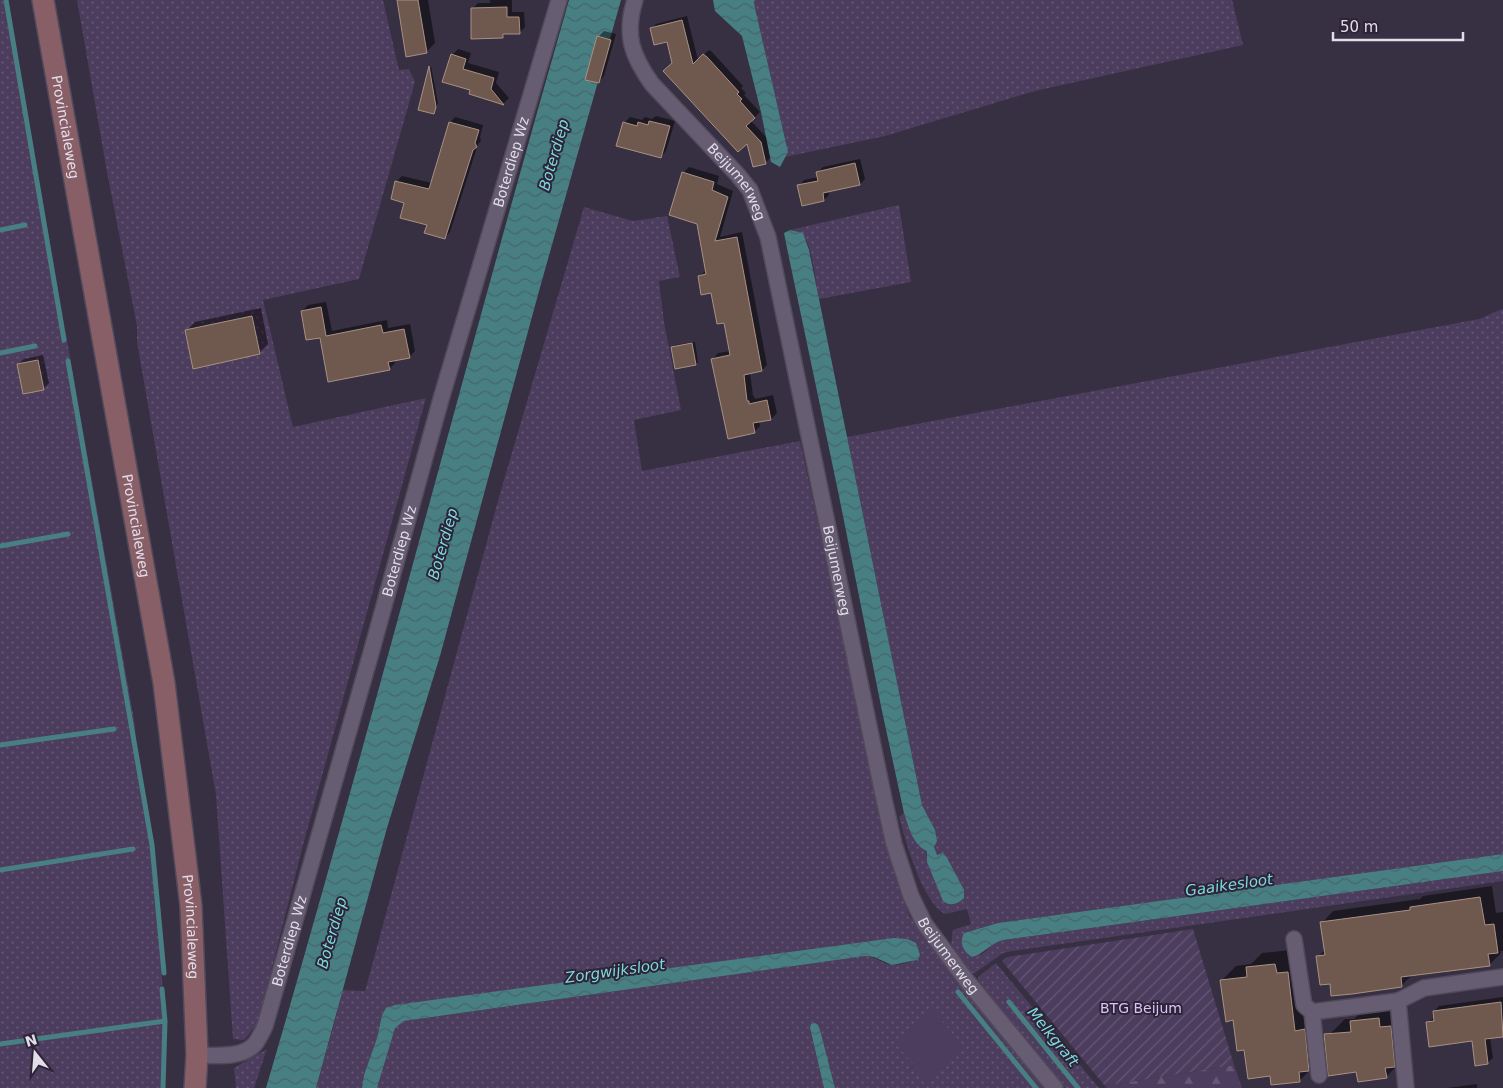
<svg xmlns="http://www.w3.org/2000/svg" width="1503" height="1088" font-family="'DejaVu Sans',sans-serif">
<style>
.grass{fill:url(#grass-dots)}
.forest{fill:url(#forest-firs)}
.garden{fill:url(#garden-furrows)}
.pitch{fill:#4c3c5d}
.water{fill:url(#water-waves)}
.shadow{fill:#0007}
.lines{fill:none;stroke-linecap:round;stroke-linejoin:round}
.stream{stroke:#487f83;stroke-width:5}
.building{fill:#6f594e;stroke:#a99084}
.minor-casing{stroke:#524a5a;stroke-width:18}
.secondary-casing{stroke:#524a5a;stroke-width:24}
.minor{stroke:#665d72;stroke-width:15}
.secondary{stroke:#895f67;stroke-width:21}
.labels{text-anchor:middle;stroke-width:4;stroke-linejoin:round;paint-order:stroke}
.street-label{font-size:14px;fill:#e3ddea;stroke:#2d2537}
.park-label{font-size:14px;fill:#ddc1fe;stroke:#2d2537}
.water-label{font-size:15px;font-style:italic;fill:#7ddae1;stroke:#2d2537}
</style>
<defs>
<pattern id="grass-dots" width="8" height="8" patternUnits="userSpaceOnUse" patternTransform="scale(1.25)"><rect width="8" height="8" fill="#4c3c5d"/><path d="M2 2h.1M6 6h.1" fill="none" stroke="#665874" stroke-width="1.8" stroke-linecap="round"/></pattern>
<pattern id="forest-firs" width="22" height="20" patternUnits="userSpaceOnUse" patternTransform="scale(1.25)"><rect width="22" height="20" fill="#4c3c5d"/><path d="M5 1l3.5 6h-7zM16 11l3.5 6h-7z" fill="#665874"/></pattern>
<pattern id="garden-furrows" width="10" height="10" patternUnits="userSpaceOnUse" patternTransform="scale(1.25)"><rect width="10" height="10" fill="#4c3c5d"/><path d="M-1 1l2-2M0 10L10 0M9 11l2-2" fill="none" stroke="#665874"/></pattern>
<pattern id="water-waves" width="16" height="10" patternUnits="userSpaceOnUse" patternTransform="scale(1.25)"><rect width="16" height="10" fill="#487f83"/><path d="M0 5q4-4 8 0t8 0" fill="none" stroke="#46676b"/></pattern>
</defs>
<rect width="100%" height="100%" fill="#372f42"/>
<path class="grass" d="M0 0H7L135 725 137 759 154 845 158 893 164 1020 163 1088H0Z
M77 0H383L399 70 409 69 415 82 359 279 263 300 293 427 426 398 303 845 258 1023 244 1040 233 1039 216 795 137 342V326L107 172Z
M756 0H1232L1243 45 1035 91 885 136 785 157 788 152 755 8 754 1Z
M899 205 911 282 819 299C816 285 812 246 804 237 801 232 796 231 790 230Z
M584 207 633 221 667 216 680 277 659 281 664 322 681 410 634 420 642 471 800 441 893 870 910 917 1046 1088H835L818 1025 810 1029 824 1088H377L395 1028 404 1021 865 956C876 956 883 965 893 965 899 965 910 962 917 960L918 947 395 1005 384 1011 382 1015 377 1038 364 1075 362 1088H316L336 1017 342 990 365 991 499 497Z
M1502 309 1503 310V854L998 923 964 933 981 955 994 944 1003 940 1503 871V881L1012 951 1003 953 975 973H970L951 945 953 930 971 924 967 909 945 914C922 902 906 842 899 817L904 813 908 827 927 851 928 854 926 855 928 860 937 855 934 847 935 830 922 805 847 437 1479 319Z
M996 963 1099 1088H1065L978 983V977Z
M267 1049 254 1088H236L234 1068Z"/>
<path class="forest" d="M1234 1065 1242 1088H1107L1105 1086Z"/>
<path class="garden" d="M1193 929 1234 1065 1105 1086 1002 961 1007 957Z"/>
<path class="pitch" d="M932 1010 965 1048 927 1080 894 1042Z"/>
<path class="water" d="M569 0H621L539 291 440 656 387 828 316 1088H266C372 727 465 362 569 0Z
M713 0H756L754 1 755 8 788 152 780 167 771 162 761 112 742 36 715 11Z
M790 230 803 233 809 250 922 805 935 830 937 841 934 847 937 855 943 853 947 858 964 890V898C958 904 950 907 943 901L927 862V851C913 845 908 826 904 813L882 711 839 496 788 253 784 233Z
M1503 854V871L1003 940C991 943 984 954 972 957 963 951 959 943 964 933L998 923Z
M894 938 907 939 916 943 920 955 917 962V960L892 965 874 957 865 956 404 1021 395 1028 377 1088H362L364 1075 377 1038 382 1015 386 1008 395 1005Z
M815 1023 818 1025 820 1030 835 1088H824L810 1028 811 1024Z"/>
<path class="shadow" d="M398 0H428L435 43 426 52Z
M490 0H512V12H524L525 27 519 33H506L502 37 472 9 478 3H490Z
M687 16 698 60 709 50 712 52 743 86 741 88 746 93 744 95 760 112 751 121 766 137 770 158 765 163 748 141 674 63 668 40 651 29 656 24Z
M604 31 616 34 604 76 599 82 598 37Z
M458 49 471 53 468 63 499 72 496 83 509 98 504 103 470 93 471 89 452 55Z
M431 66 438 103 433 113 420 110Z
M656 116 675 121 666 151 661 157 624 123 630 117 642 120 645 117 652 119Z
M455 117 483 125 480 137 481 141 478 144 450 232 445 238 405 202 392 198 397 181 402 176 432 183 450 123Z
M860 159 865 179 860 184 828 191 829 195 824 200 799 186 804 180 819 177 818 172 823 167Z
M689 167 719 176 717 184 733 191 720 237 742 232 767 365 762 370 750 373 753 396H754L755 399 773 395 777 413 771 419 759 421 760 426 754 432 713 359 718 353 731 351 725 322 712 292 699 276 707 270 698 223 683 173Z
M326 302 332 331 387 320 388 328 410 324 415 351 409 357 394 359 395 363 389 369 321 337 302 311 308 305Z
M261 308 268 344 259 353 186 331 195 322Z
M695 342 698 362 696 364 672 348 675 345Z
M43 355 49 383 43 389 18 364 24 359Z
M1492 886 1496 913 1503 912V951H1500L1501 953 1489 965 1413 974 1402 985 1331 983 1318 957 1326 949 1322 923 1333 911 1420 899 1423 896Z
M1290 950 1303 958 1314 1066 1300 1080 1271 1075 1245 1048 1221 981 1236 966 1251 964 1262 953Z
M1503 997V1035L1490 1037 1493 1058 1487 1063 1473 1039 1427 1023 1435 1017 1434 1011 1439 1006Z
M1393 1004 1401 1062 1386 1077 1358 1071 1330 1034 1345 1019H1354L1366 1007Z
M1477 1084V1088H1447Z"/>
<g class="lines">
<path class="stream" d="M6 0 64 340
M0 230 25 225
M0 353 35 346
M68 361 152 845 164 973
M0 546 68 534
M0 745 114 729
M0 870 133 849
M958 992 1036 1088
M1009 1002 1078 1088
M0 1044 165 1021 162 989
M163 1088 165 1021"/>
</g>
<path class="building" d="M397 0H418L427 53 406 57Z
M507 7V17H519L520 34H503V38L471 39V8Z
M682 20 693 64 703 54 707 57 739 92 737 94 742 99 740 101 755 118 746 126 761 142 766 164 753 167 747 144 738 152 663 71 672 63 667 42 654 45 650 28Z
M597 36 611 40 599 83 585 80Z
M451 54 466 59 463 69 494 78 491 89 504 105 469 94 470 90 442 82Z
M429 66 436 107 434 114 418 110Z
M649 121 670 126 661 158 616 146 623 122 637 126 638 122 648 125Z
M449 122 479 130 475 143 477 147 473 150 445 239 424 233 427 225 400 218 404 203 391 199 395 181 429 189Z
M855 163 860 185 823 193 824 201 802 206 797 185 818 181 816 172Z
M682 172 714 182 712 190 728 197 715 241 737 237 762 371 744 375 747 401H749V404L767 400 771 420 753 423 755 433 728 439 711 359 730 355 724 323 717 324 711 293 701 295 698 276 706 274 697 224 669 215Z
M321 307 326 336 381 325 383 333 404 329 410 358 388 362 390 370 328 382 320 338 306 340 301 311Z
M252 316 260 354 193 369 185 330Z
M692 343 696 365 675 369 671 347Z
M38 360 44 390 23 394 17 364Z
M1480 897 1485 925 1494 924 1498 953 1488 954 1490 966 1401 977 1402 987 1352 994 1331 996 1330 984 1320 985 1316 956 1325 955 1320 922 1410 910V907Z
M1275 964 1277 973 1288 972 1295 1031 1305 1029 1309 1071 1299 1072 1300 1082 1271 1085 1270 1076 1248 1079 1244 1050 1237 1051 1233 1020 1226 1022 1220 980 1247 977 1246 967Z
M1501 1002 1503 1037 1485 1039 1488 1064 1475 1066 1472 1041 1429 1047 1426 1022 1434 1021 1433 1011Z
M1379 1018 1380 1027 1391 1026 1395 1067 1385 1068 1387 1078 1358 1082 1356 1072 1328 1076 1324 1034 1351 1032 1350 1021Z"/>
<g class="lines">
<defs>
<g id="minor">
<path id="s1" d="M635 0C624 35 632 56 652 84L737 174 750 190 768 237 884 799 894 844 911 896 924 923 967 981 1055 1088"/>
<path d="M1294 939 1304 1005 1312 1012 1319 1075"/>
<path d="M1398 1001 1406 1088"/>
<path d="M1312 1012 1398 1001 1424 988 1503 977"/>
<path id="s2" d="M197 1055C215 1055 242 1059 255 1044 259 1039 262 1032 265 1026L371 653 441 399 559 0"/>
</g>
<g id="secondary">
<path id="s3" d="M43 0 164 683 191 906 197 1055 195 1088"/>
</g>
</defs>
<use href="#minor" class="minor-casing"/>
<use href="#secondary" class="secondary-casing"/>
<use href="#minor" class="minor"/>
<use href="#secondary" class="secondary"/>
</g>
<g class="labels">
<g class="street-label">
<text dy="5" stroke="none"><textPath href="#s3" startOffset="129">Provincialeweg</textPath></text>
<text dy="5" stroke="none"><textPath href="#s2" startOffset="980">Boterdiep Wz</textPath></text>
<text dy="5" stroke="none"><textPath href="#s1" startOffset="220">Beijumerweg</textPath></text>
<text dy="5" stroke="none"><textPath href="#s3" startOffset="534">Provincialeweg</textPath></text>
<text dy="5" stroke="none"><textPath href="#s2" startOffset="575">Boterdiep Wz</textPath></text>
<text dy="5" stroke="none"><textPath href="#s1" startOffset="625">Beijumerweg</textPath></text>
<text dy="5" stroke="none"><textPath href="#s3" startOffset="939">Provincialeweg</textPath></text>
<text dy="5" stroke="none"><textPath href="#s2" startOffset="170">Boterdiep Wz</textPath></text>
<text dy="5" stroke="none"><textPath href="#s1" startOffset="1030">Beijumerweg</textPath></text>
</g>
<g class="park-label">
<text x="1141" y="1013">BTG Beijum</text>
</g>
<g class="water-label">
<text transform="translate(554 155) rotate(-74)" y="5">Boterdiep</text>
<text transform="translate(443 544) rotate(-74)" y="5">Boterdiep</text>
<text transform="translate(1229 885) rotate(-8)" y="5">Gaaikesloot</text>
<text transform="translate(332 933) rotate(-74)" y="5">Boterdiep</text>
<text transform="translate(615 971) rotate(-8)" y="5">Zorgwijksloot</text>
<text transform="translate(1053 1037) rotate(51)" y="5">Melkgraft</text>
</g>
</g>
<g transform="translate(35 1053) rotate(343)" stroke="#2d2537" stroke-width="4" paint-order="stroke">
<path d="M0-4L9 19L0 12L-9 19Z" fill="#e3ddea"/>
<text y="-8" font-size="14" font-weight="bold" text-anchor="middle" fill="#e3ddea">N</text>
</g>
<path d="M1333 32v8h130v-8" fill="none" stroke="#e3ddea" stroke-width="2.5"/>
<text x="1340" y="32" font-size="15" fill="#e3ddea" stroke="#2d2537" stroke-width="4" paint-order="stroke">50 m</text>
</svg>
